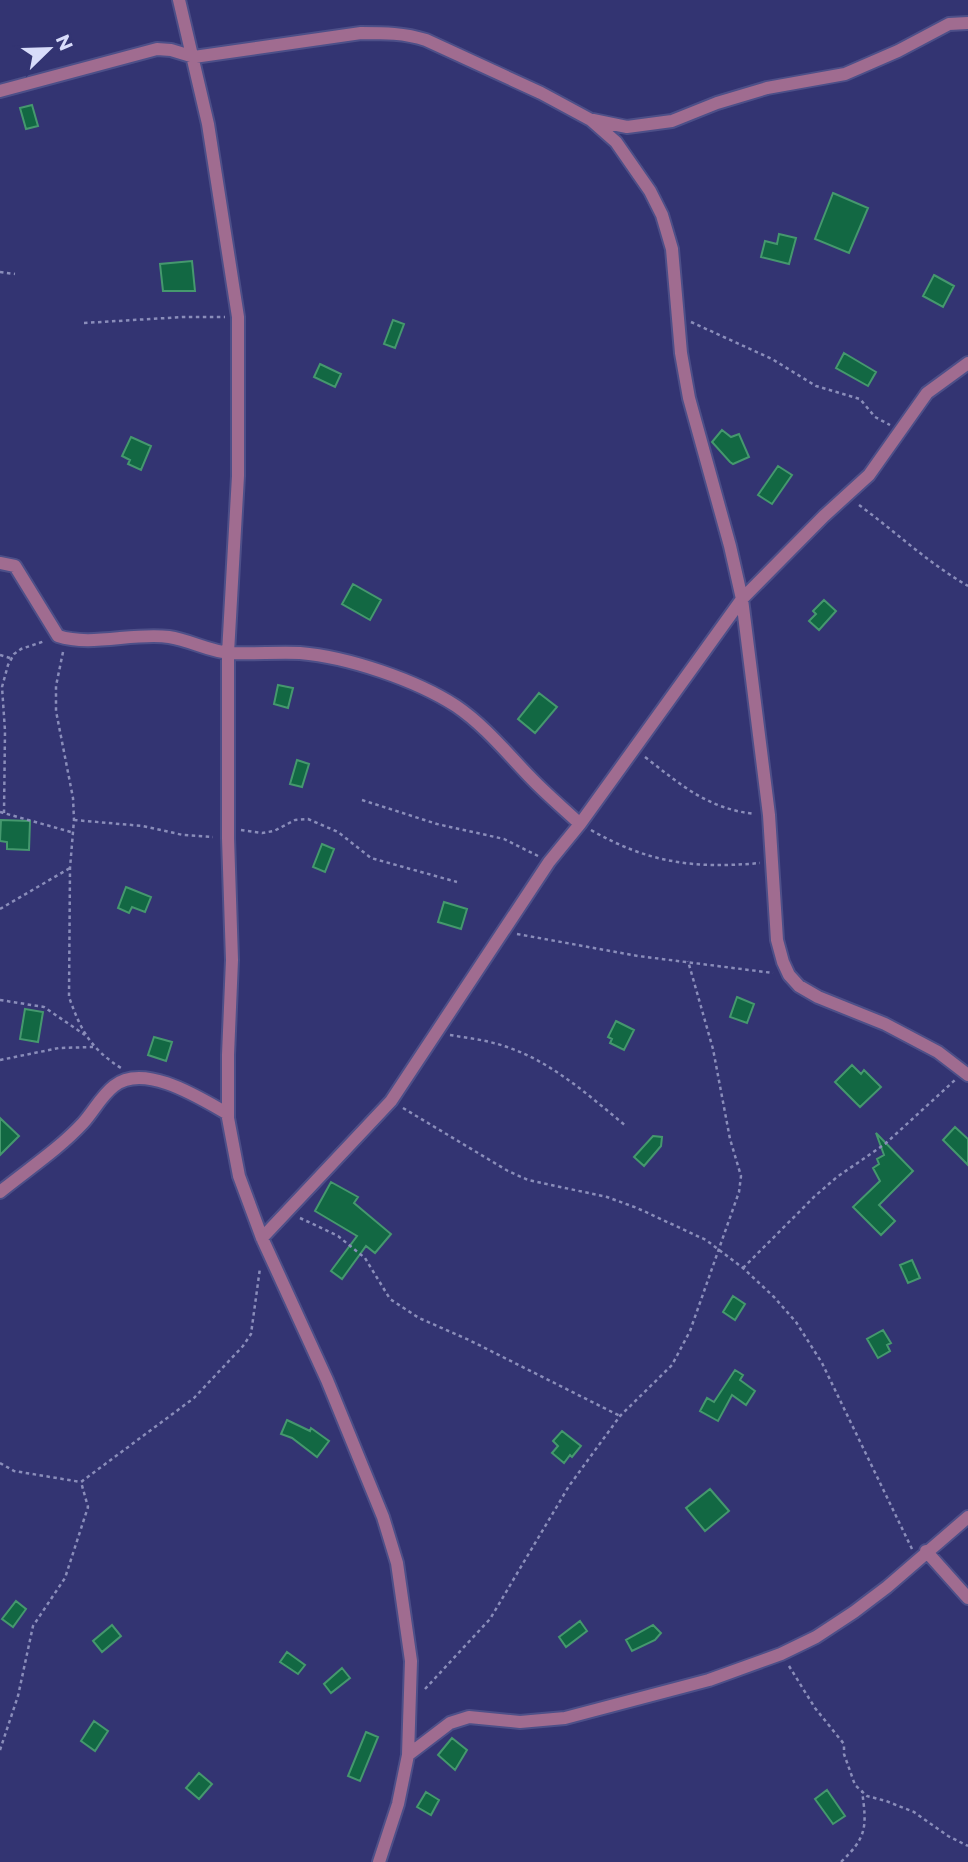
<svg xmlns="http://www.w3.org/2000/svg" width="968" height="1862" font-family="Montserrat,sans-serif">
<style>
.building{fill:#126843;stroke:#45986e;stroke-width:2}
.lines{fill:none;stroke-linecap:round;stroke-linejoin:round}
.minor-casing{stroke:#4d4f88;stroke-width:16}
.path{stroke:#8a8dba;stroke-width:2.5;stroke-dasharray:3.5 3.5;stroke-linecap:butt}
.minor{stroke:#a06c90;stroke-width:12}
</style>
<rect width="100%" height="100%" fill="#333472"/>
<path class="building" d="M32 105 38 126 26 129 20 108Z
M833 193 868 208 849 253 815 239Z
M779 234 796 238 789 264 761 257 765 241 777 244Z
M192 261 195 291H163L160 264Z
M934 275 954 286 943 307 923 296Z
M393 320 404 324 395 348 384 344Z
M844 353 876 372 868 386 836 368Z
M320 364 341 374 335 387 314 377Z
M722 430 731 437 739 434 749 457 733 464 730 462 712 442Z
M131 437 151 446 141 470 128 464 130 460 122 456Z
M778 466 792 475 772 504 758 495Z
M353 584 381 600 370 620 342 604Z
M824 600 836 611 819 630 809 621 816 614 813 611Z
M278 685 293 688 288 708 274 704Z
M539 693 557 707 535 733 518 719Z
M297 760 309 764 302 787 290 784Z
M1 820 30 821 29 850 7 849V842L0 841Z
M322 844 334 849 325 872 313 867Z
M126 887 151 897 145 912 132 907 129 913 118 908Z
M444 902 467 909 461 929 438 922Z
M737 997 754 1004 747 1023 730 1017Z
M25 1009 43 1012 38 1042 20 1039Z
M616 1021 634 1030 624 1050 610 1043 612 1039 608 1037Z
M154 1037 172 1042 166 1061 148 1055Z
M852 1065 861 1074 864 1070 881 1087 860 1107 835 1082Z
M0 1118 19 1136 0 1155Z
M955 1127 968 1139V1165L943 1140Z
M876 1133 913 1171 879 1205 895 1221 881 1235 853 1207 880 1181 873 1168 879 1164 877 1159 884 1155Z
M653 1136 662 1137 661 1146 644 1166 634 1157Z
M331 1182 358 1197 354 1203 391 1234 375 1253 366 1246 342 1279 331 1271 357 1236 315 1211Z
M912 1260 920 1278 908 1283 900 1265Z
M733 1296 745 1304 735 1320 723 1312Z
M883 1330 891 1343 887 1345 890 1351 878 1358 867 1339Z
M735 1370 743 1375 740 1380 755 1391 746 1405 732 1395 718 1421 700 1411 707 1398 714 1402Z
M287 1420 310 1431 311 1428 329 1441 317 1457 292 1438 281 1434Z
M562 1431 581 1446 572 1457 570 1455 564 1463 552 1453 558 1446 553 1441Z
M710 1489 729 1511 705 1531 686 1508Z
M16 1601 26 1609 13 1627 2 1619Z
M580 1621 587 1631 566 1647 559 1637Z
M112 1625 121 1636 102 1652 93 1641Z
M653 1625 661 1633 655 1640 632 1651 626 1640Z
M287 1652 305 1665 298 1674 280 1662Z
M342 1668 350 1678 331 1693 324 1684Z
M94 1721 108 1731 95 1751 81 1741Z
M366 1732 378 1737 360 1781 348 1776Z
M452 1738 467 1750 455 1770 438 1755Z
M199 1773 212 1784 199 1799 186 1788Z
M827 1790 845 1816 833 1824 815 1799Z
M426 1792 439 1800 431 1815 417 1807Z"/>
<g class="lines">
<defs>
<path id="minor" d="M179 0 208 124 238 317V476L228 653V838L232 960 228 1055V1118L239 1176 262 1238 327 1380 383 1517 397 1563 411 1661 408 1755 398 1804 379 1862
M0 91 157 49 171 50 194 57 361 33C385 33 404 33 426 40L541 93 591 120 616 142 650 191 662 215 672 249 681 353 689 398 730 546 742 599 769 815 777 940 783 962 789 975 799 986 818 997 885 1024 938 1052 968 1075
M593 120 627 127 672 121 717 103 767 88 845 74 898 51 949 24 968 23
M0 563 15 566 58 636C91 647 134 632 169 637 190 640 210 652 231 653 254 654 277 652 300 653 348 657 416 680 456 706 484 725 506 752 529 776 545 793 563 808 580 824
M0 1192C27 1170 59 1149 83 1123 94 1111 101 1096 114 1086 144 1062 200 1098 228 1114
M262 1238 391 1101 549 862 580 824 742 599 824 516 869 475 927 393 968 363
M926 1551 968 1598
M408 1755 450 1723 469 1717 520 1722 565 1718 709 1680 781 1654 816 1637 854 1612 887 1587 968 1517"/>
</defs>
<use href="#minor" class="minor-casing"/>
<path class="path" d="M0 272 15 274
M691 322 772 359 816 386 860 399 875 417 890 425
M84 323 183 317H225
M859 505C896 532 928 563 968 586
M63 652 56 686V711L73 798 74 820 70 868 69 997C81 1031 91 1049 121 1068
M0 655 10 658
M645 757C681 785 708 809 755 814
M362 800 437 824 504 839 538 856
M0 812 71 832
M4 813 5 731 2 687 8 665 14 654 21 649 45 641
M74 820 143 826 183 835 213 837
M241 830 262 833 274 831 295 820 308 819 338 832 371 858 457 882
M591 830C648 863 695 869 760 863
M0 909 70 868
M517 934 638 956 773 973
M0 1000 44 1007 85 1035
M450 1035C468 1038 486 1040 504 1046 551 1061 588 1095 626 1126
M0 1060 59 1048 93 1047
M403 1108 508 1171 528 1180 607 1197 637 1208 706 1240 743 1268 774 1297 796 1322 822 1363 912 1549
M300 1218 338 1236 365 1258 390 1299 419 1318 469 1340 620 1416
M743 1268 815 1196 837 1177 885 1144 955 1080
M0 1463 14 1471 81 1482
M789 1666 815 1708 844 1744V1754L855 1785 867 1796 886 1801 914 1812 948 1836 968 1846
M425 1689 490 1619 569 1486 620 1416 672 1365 690 1331 739 1192 741 1176 730 1139 713 1049 688 961
M0 1750 18 1696 33 1626 65 1578 88 1507 81 1482 194 1398 243 1346 251 1334 260 1268
M841 1862C867 1837 867 1827 862 1791"/>
<use href="#minor" class="minor"/>
</g>
<g transform="translate(49 49) rotate(67)" stroke="#333472" stroke-width="5" paint-order="stroke">
<path d="M0-5L12 26L0 18L-12 26Z" fill="#d8dcfa"/>
<text y="-10" font-size="19" font-weight="bold" text-anchor="middle" fill="#d8dcfa">N</text>
</g>
</svg>
